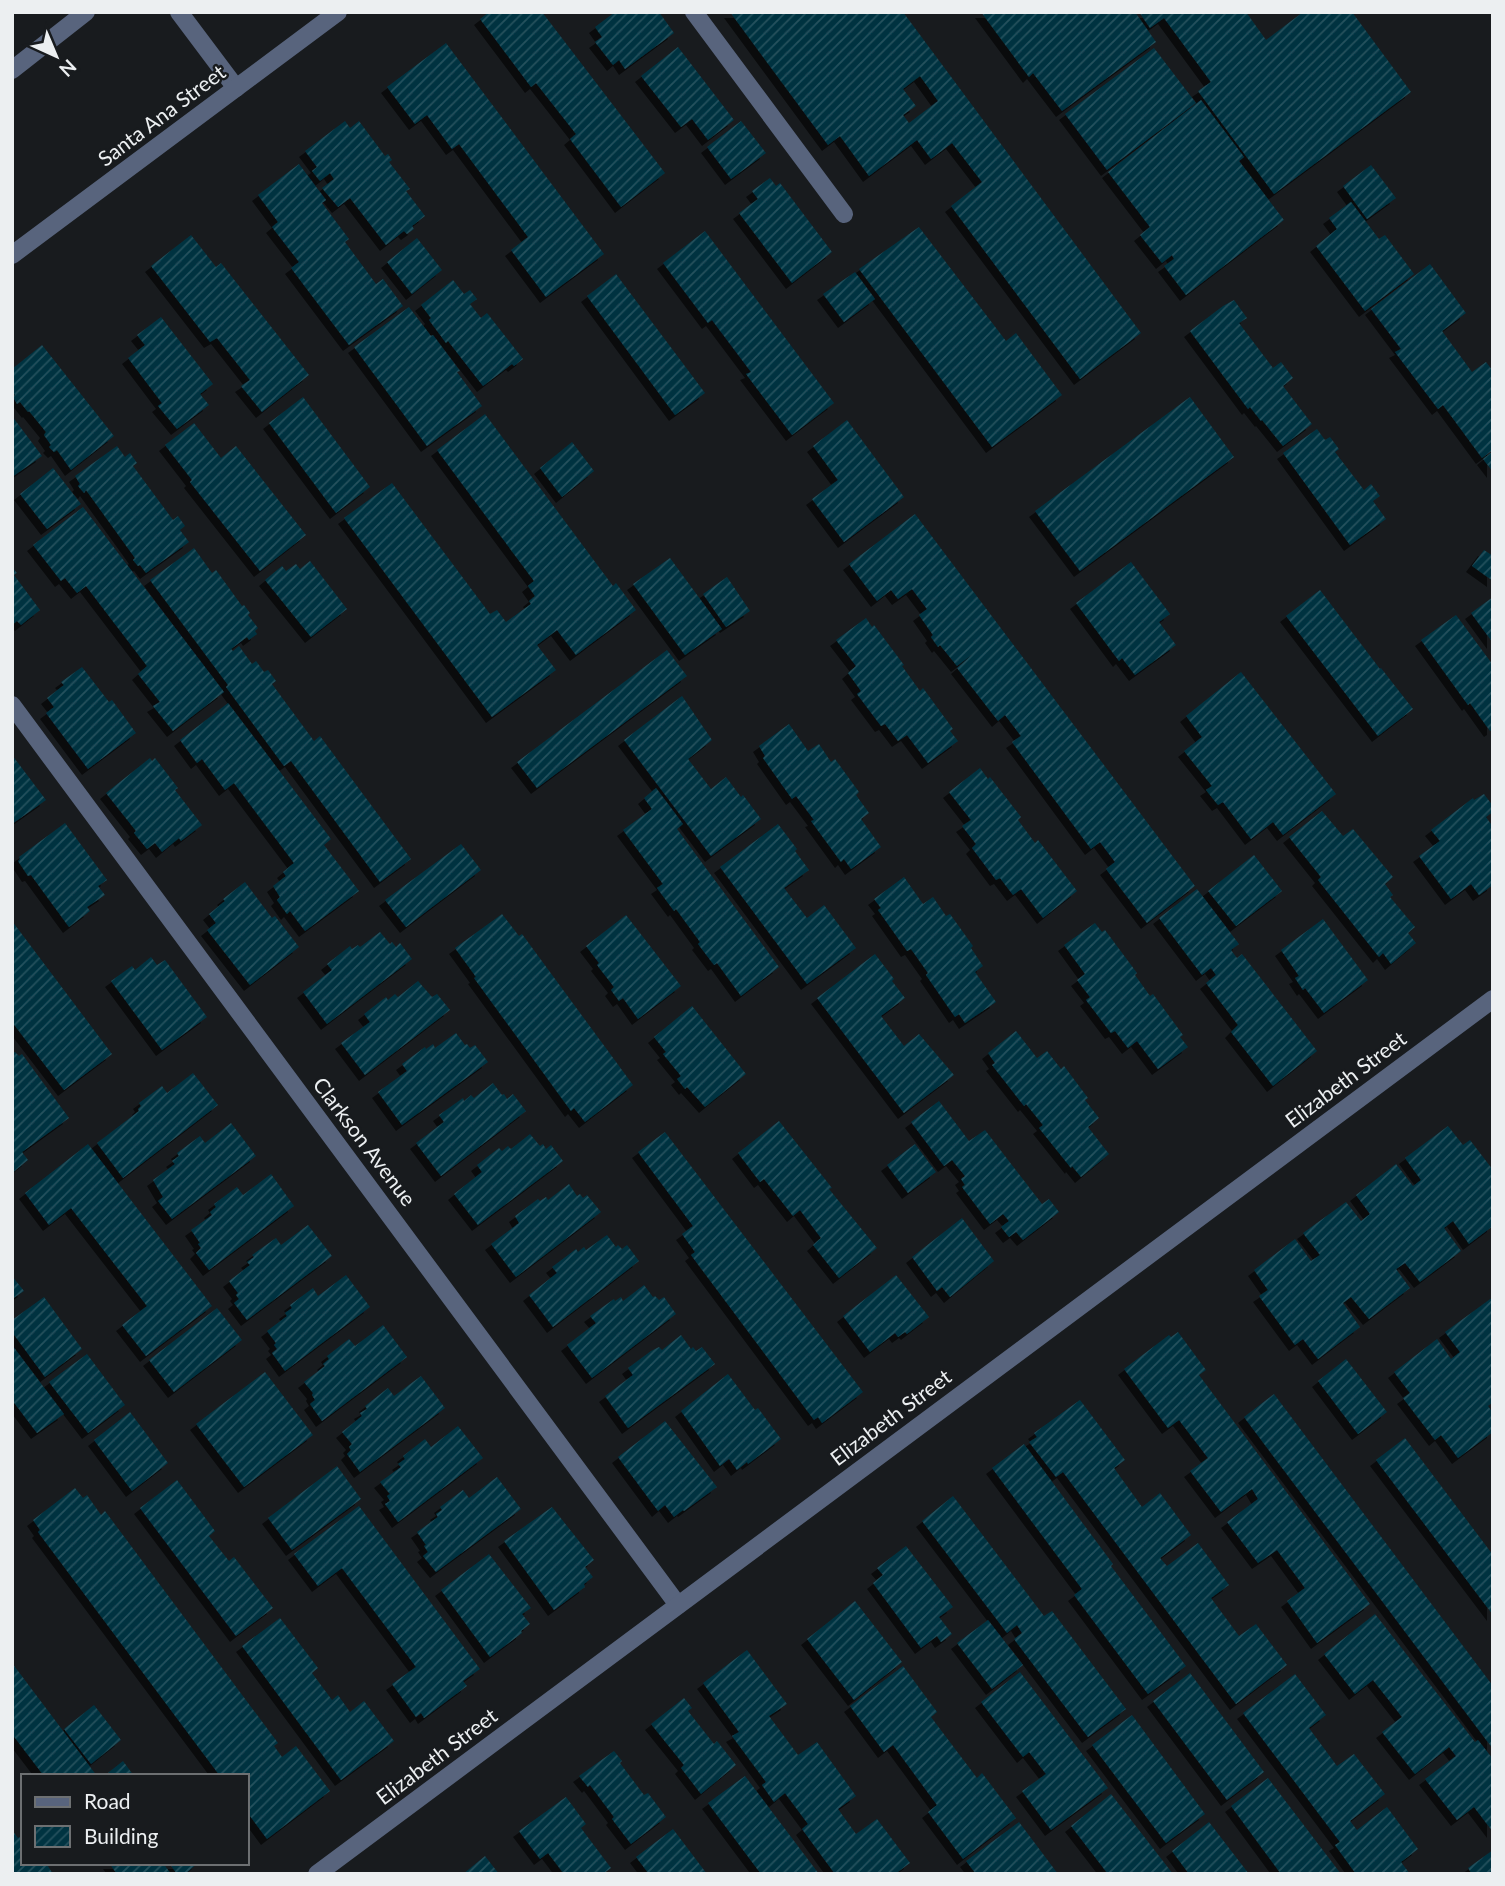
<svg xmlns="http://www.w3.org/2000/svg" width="1505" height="1886" font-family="Lato,sans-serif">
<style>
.building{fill:url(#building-hatch);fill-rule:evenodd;filter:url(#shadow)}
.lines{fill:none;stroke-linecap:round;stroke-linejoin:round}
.service{stroke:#58647d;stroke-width:18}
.minor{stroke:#58647d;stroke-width:18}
.tertiary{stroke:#58647d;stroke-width:18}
.labels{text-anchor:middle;stroke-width:5;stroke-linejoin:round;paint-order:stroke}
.street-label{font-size:21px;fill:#eceff1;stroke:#181b1e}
</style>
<defs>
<pattern id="building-hatch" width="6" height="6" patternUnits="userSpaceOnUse" patternTransform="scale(1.75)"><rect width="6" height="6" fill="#003341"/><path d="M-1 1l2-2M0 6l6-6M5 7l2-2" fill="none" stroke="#25515d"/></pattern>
<filter id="shadow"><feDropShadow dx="-6" dy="6" stdDeviation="0" flood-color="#0009"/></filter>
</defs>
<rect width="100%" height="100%" fill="#181b1e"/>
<path class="building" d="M489 12H542L665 173 621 207 570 139 576 134 536 83 531 87 480 19Z
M615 12H659L674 33 625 69 619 60 613 65 595 42 602 37 595 27Z
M730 12H903L1141 333 1080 379 951 206 982 182 952 143 931 159 917 140 869 176 840 136 828 145ZM920 76 938 101 909 123 903 115 916 106 903 89Z
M981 12H1135L1156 42 1062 111 1033 73 1029 77Z
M1139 12H1246L1266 40 1303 12H1352L1411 92 1274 194 1198 91 1211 82 1164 18 1150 28Z
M446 43 604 254 546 297 511 250 528 237 459 144 452 149 427 115 415 124 387 87Z
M678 47 734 120 708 140 692 119 681 127 641 76Z
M1154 48 1196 103 1107 170 1065 114Z
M1201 100 1244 157 1239 161 1284 220 1186 295 1164 266 1174 259 1172 255 1162 263 1140 235 1150 227 1108 172Z
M345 121 350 128 359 121 385 156 388 154 392 160 389 162 410 189 406 191 425 216 412 226 414 229 407 234 404 231 386 245 350 198 338 207 322 188 334 179 330 173 320 181 312 171 317 167 305 151Z
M741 121 766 153 731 179 707 147Z
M299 164 326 200 322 203 349 239 345 242 376 284 383 279 403 306 349 345 291 268 299 262 272 227 278 222 258 195Z
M1371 165 1396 198 1367 219 1343 186Z
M770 178 776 186 780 183 832 252 792 283 739 213 758 199 752 191Z
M1351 202 1379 239 1385 235 1414 274 1365 311 1316 246 1337 229 1329 218Z
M919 227 1006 341 1016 333 1062 395 992 447 859 269Z
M705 231 834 403 792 435 746 374 751 372 712 320 708 323 663 263Z
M191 235 216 267 221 263 309 375 262 412 241 386 250 380 217 338 210 342 151 266Z
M417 238 442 270 412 294 387 262Z
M1430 264 1466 313 1442 331 1472 372 1486 362 1493 371V450L1482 458 1443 405 1438 409 1395 352 1401 349 1371 309Z
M855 272 875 299 844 322 823 294Z
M616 274 705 393 675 415 587 296Z
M453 280 464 294 470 290 477 299 470 304 481 318 487 313 523 359 514 366 512 364 483 386 448 341 446 343 429 320 431 318 421 305Z
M1234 300 1247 318 1239 323 1273 368 1281 362 1293 378 1283 386 1312 424 1283 446 1262 420 1261 421 1250 407 1248 409 1190 331 1223 306Z
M409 307 431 336 433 335 460 371 457 372 482 406 427 446 354 347Z
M161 317 213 384 200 394 209 405 177 429 158 406 162 403 128 358 145 345 137 335Z
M42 345 114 436 71 470 57 450 54 452 49 447 51 445 44 435 46 432 29 411 28 412 20 402 17 404 13 397 15 395 12 391V369Z
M303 397 370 487 336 513 269 423Z
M1190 397 1234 457 1080 571 1035 511Z
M485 414 613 586 616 583 636 610 576 655 557 630 537 645 556 670 492 717 344 518 392 483 490 614 497 610 506 622 531 604 529 601 535 596 528 586 534 581 437 450Z
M12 416 42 456 12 477Z
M847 420 904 497 844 542 812 499 838 480 813 446Z
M194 423 221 458 236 446 306 535 260 571 190 482 192 480 165 445Z
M1317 429 1325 440 1330 437 1339 449 1335 452 1364 490 1371 484 1380 496 1373 501 1386 519 1350 545 1283 453Z
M572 442 594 471 562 497 540 468Z
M117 446 125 457 130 453 137 463 133 466 173 520 178 516 185 526 180 530 189 542 146 573 140 565 138 566 133 560 135 558 86 490 84 493 78 486 80 484 75 476Z
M1493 451V472L1483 459Z
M53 468 81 504 47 529 20 494Z
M83 507 224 692 173 731 153 706 160 702 138 674 147 666 86 586 77 593 65 578 61 581 33 545Z
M915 514 1195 886 1147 923 1106 869 1115 862 1100 842 1091 849 1012 742 1021 736 1005 715 998 721 957 668 973 654 957 666 940 645 938 647 931 637 933 635 919 615 927 609 912 589 898 599 891 590 877 601 849 564Z
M194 548 212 573 216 570 242 606 244 605 250 613 248 615 258 628 255 631 257 634 249 640 247 637 231 649 233 651 239 646 252 664 256 661 264 672 268 670 276 681 272 684 314 741 320 736 411 859 380 882 291 761 284 766 226 687 228 685 150 580Z
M1484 550 1493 556V581L1472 566Z
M670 558 722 629 685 655 633 584Z
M310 561 347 609 311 637 265 580 282 566 286 571 296 564 300 569Z
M1131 562 1170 614 1159 622 1176 645 1135 675 1122 658 1119 661 1076 603Z
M12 567 17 573 14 575 40 610 21 625 17 621 12 625Z
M727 577 750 611 726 627 703 594Z
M1320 590 1380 669 1381 668 1413 709 1378 736 1286 616Z
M1493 597V643L1471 613Z
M1456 615 1493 665V729L1490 731 1470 703 1468 705 1421 640Z
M866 618 872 627 874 625 904 665 902 666 920 691 923 688 953 729 950 731 958 741 928 763 907 735 898 741 885 724 881 726 857 694 861 691 848 673 856 666 836 640Z
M667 650 687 676 537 788 517 762Z
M82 667 109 702 112 700 136 733 88 769 46 713 54 707 47 698 64 685 61 682Z
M1241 672 1336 794 1283 835 1273 822 1251 839 1223 802 1218 805 1206 790 1212 786 1184 751 1202 737 1186 716Z
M682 696 712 740 688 759 711 789 726 777 741 797 743 795 761 819 711 856 624 740Z
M228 703 331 839 324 845 359 891 305 931 290 911 287 914 277 900 280 897 273 886 286 876 283 872 294 863 234 783 225 790 202 759 197 763 180 740Z
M789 724 808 751 819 744 831 762 835 759 859 792 856 795 869 813 861 819 881 847 851 869 844 859 841 862 811 821 814 820 796 796 792 799 763 758 765 756 759 746Z
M12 755 46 800 12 824Z
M150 758 152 761 155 758 178 788 175 790 202 825 181 841 179 838 162 852 155 843 147 849 134 833 136 831 106 793Z
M980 768 988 779 990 777 1021 817 1018 820 1035 843 1038 840 1077 891 1043 918 1021 889 1013 895 1000 878 996 880 972 848 976 844 962 826 971 820 949 792Z
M656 788 683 824 677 829 779 967 741 996 717 963 714 965 698 944 700 942 676 909 674 911 657 888 663 884 623 830 652 809 644 798Z
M1484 794 1493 806V812L1486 817 1493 827V885L1479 895 1471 884 1451 899 1419 856 1440 841 1431 830 1473 798 1474 800Z
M1322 811 1343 836 1353 829 1393 877 1385 884 1393 895 1390 897 1415 927 1408 933 1416 943 1391 964 1383 953 1379 957 1318 880 1321 877 1289 837Z
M65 823 107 880 98 886 105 895 87 907 90 911 69 927 31 875 28 876 18 861 20 859 19 857Z
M778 824 797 849 795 851 809 870 784 888 807 918 824 905 856 948 807 984 720 867Z
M461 844 481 870 406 927 385 900Z
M1254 855 1282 891 1236 926 1208 891Z
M904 877 923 904 933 897 946 916 950 914 973 946 971 948 983 966 975 972 996 1002 965 1023 959 1014 955 1017 926 975 928 973 911 949 907 951 878 910 881 908 874 899Z
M245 882 272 918 275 916 299 947 250 985 207 930 216 923 209 914 225 901 223 899Z
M1197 889 1239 944 1231 950 1237 958 1242 954 1317 1051 1273 1086 1231 1032 1238 1025 1206 983 1216 975 1211 968 1202 975 1159 918Z
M502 914 519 936 522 934 633 1085 585 1122 574 1108 571 1111 474 978 476 977 455 948Z
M626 915 681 986 638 1019 623 998 619 1001 611 990 614 987 597 965 599 963 586 946Z
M1323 919 1368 980 1324 1013 1305 988 1303 990 1295 978 1299 976 1281 950Z
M12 921 112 1054 64 1090 12 1022Z
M1095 923 1102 932 1105 930 1137 973 1135 975 1150 996 1153 994 1183 1035 1180 1037 1188 1047 1158 1069 1137 1041 1128 1048 1115 1031 1111 1033 1086 1000 1090 997 1077 980 1085 974 1064 945Z
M380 932 390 944 392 942 396 947 400 943 412 959 327 1024 303 992 332 970 327 964 350 946 352 949 358 945 360 947Z
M875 954 894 979 892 981 905 998 881 1016 904 1046 919 1034 954 1075 904 1113 817 998Z
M151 957 157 965 165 960 207 1017 162 1050 111 981 132 966 135 970Z
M418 981 432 997 437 994 450 1010 365 1075 341 1043 370 1022 364 1014 386 997 388 1000 395 994 398 997Z
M692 1006 746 1074 705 1107 687 1087 685 1089 677 1079 681 1076 663 1054 666 1052 654 1037Z
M1016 1031 1037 1058 1047 1051 1061 1069 1064 1066 1088 1098 1085 1100 1099 1118 1088 1127 1109 1154 1081 1177 1072 1166 1071 1168 1039 1128 1043 1125 1026 1104 1024 1106 992 1065 995 1063 988 1053Z
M456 1033 465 1045 467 1044 470 1048 475 1045 488 1062 402 1125 378 1092 407 1071 402 1064 425 1047 426 1049 433 1044 435 1048Z
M15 1052 19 1056 22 1054 69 1118 22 1152 28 1160 12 1173V1053Z
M193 1073 218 1105 123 1178 97 1143 139 1111 138 1109 141 1106 139 1103 162 1086 167 1093Z
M493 1083 502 1095 504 1094 507 1099 513 1094 526 1111 441 1176 416 1143 444 1122 439 1115 463 1098 464 1101 471 1095 474 1098Z
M939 1101 969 1141 985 1130 1042 1204 1049 1199 1059 1212 1023 1240 1016 1232 1009 1237 1001 1227 1009 1221 1003 1214 990 1224 962 1187 965 1185 961 1179 965 1176 952 1160 944 1166 911 1122Z
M779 1121 832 1188 829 1189 877 1248 839 1278 813 1245 821 1238 800 1210 793 1216 764 1179 760 1182 738 1153Z
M231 1123 256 1156 172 1219 158 1201 163 1197 153 1180 175 1164 172 1161 179 1156 177 1153 200 1136 205 1143Z
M1448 1126 1463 1145 1470 1140 1493 1170V1226L1469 1244 1453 1221 1444 1228 1461 1251 1420 1282 1405 1263 1396 1269 1410 1288 1369 1319 1351 1297 1343 1303 1360 1327 1318 1359 1303 1339 1295 1345 1259 1296 1268 1290 1254 1270 1295 1239 1311 1261 1320 1255 1303 1233 1346 1202 1361 1221 1370 1214 1356 1195 1396 1164 1413 1186 1421 1180 1405 1158Z
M665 1132 863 1392 822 1423 818 1417 814 1420 691 1255 695 1252 682 1234 693 1226 638 1152Z
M530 1134 540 1146 543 1144 546 1149 551 1145 563 1161 478 1225 454 1194 482 1172 477 1165 499 1148 502 1151 508 1146 511 1149Z
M88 1144 212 1306 146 1356 122 1325 147 1306 71 1208 49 1225 25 1193Z
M915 1144 936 1172 908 1193 887 1165Z
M271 1174 294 1206 209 1270 196 1253 201 1248 198 1244 200 1243 191 1230 212 1215 210 1212 216 1207 214 1204 237 1187 243 1195Z
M569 1184 577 1196 580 1194 583 1198 587 1195 601 1212 516 1277 491 1244 519 1223 515 1216 538 1199 540 1201 546 1197 548 1200Z
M962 1218 994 1261 950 1297 942 1287 937 1291 912 1257Z
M308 1225 332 1256 247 1320 234 1303 239 1299 236 1295 238 1293 229 1281 250 1265 247 1262 254 1257 252 1255 276 1238 281 1245Z
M607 1235 616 1247 618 1245 622 1249 627 1245 639 1261 553 1327 529 1295 557 1273 552 1267 576 1249 578 1252 584 1247 586 1250Z
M346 1275 370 1307 285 1371 272 1353 277 1349 274 1345 276 1343 267 1331 287 1316 285 1313 292 1308 290 1305 313 1288 318 1296Z
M896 1275 929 1317 907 1334 905 1332 898 1337 895 1333 870 1352 843 1316Z
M12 1276 24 1291 12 1299Z
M644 1285 653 1297 655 1296 659 1300 664 1297 676 1314 592 1378 567 1345 596 1323 590 1316 614 1299 615 1301 621 1297 623 1301Z
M44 1297 82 1349 45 1377 12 1332V1320Z
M1493 1297V1402L1488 1406 1493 1413V1432L1458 1458 1441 1435 1435 1440 1403 1398 1410 1393 1394 1372 1437 1339 1451 1359 1460 1352 1445 1332Z
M217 1308 242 1340 174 1392 149 1360Z
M383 1325 407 1357 322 1421 310 1404 315 1400 312 1395 313 1393 304 1382 325 1366 323 1364 329 1359 327 1356 349 1339 355 1346Z
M1178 1332 1206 1370 1199 1375 1370 1604 1317 1643 1287 1601 1305 1588 1277 1550 1258 1563 1227 1522 1258 1499 1252 1489 1221 1512 1190 1471 1208 1458 1179 1420 1168 1428 1124 1369 1169 1335 1171 1337Z
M681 1335 691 1349 693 1347 696 1351 702 1347 715 1364 628 1428 605 1396 633 1375 628 1368 651 1351 659 1347 662 1350Z
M12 1345 64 1414 37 1433 12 1400Z
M87 1354 125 1405 88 1433 49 1382Z
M1346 1359 1387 1412 1358 1434 1318 1381Z
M265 1372 313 1435 244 1487 196 1424Z
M728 1374 755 1410 758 1408 781 1439 748 1464 747 1462 737 1470 729 1459 720 1466 681 1411Z
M421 1376 445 1408 360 1472 347 1454 351 1450 349 1447 352 1444 342 1432 362 1416 360 1413 367 1409 365 1406 388 1388 394 1396Z
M1274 1394 1493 1686V1749L1244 1417Z
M1080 1400 1125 1460 1114 1468 1142 1507 1160 1493 1191 1535 1160 1558 1167 1566 1198 1543 1229 1585 1211 1598 1239 1636 1256 1624 1287 1665 1236 1704 1063 1472 1056 1477 1029 1442 1037 1437 1034 1433Z
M130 1412 168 1463 132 1491 94 1440Z
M665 1421 717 1487 684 1511 683 1510 674 1517 665 1505 658 1511 618 1457Z
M458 1426 483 1458 398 1522 385 1504 390 1501 387 1496 390 1494 380 1482 401 1467 398 1464 405 1459 403 1456 425 1439 431 1447Z
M1405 1438 1493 1555V1615L1376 1460Z
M1024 1444 1113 1564 1111 1566 1186 1666 1148 1694 1074 1595 1082 1589 992 1468Z
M337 1466 361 1499 292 1550 268 1518Z
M497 1477 521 1509 436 1572 423 1556 428 1552 424 1546 426 1545 417 1532 438 1517 436 1514 442 1510 440 1507 463 1490 469 1498Z
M177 1480 215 1531 209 1536 229 1561 234 1557 273 1608 236 1636 140 1508Z
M75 1488 83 1498 87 1495 101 1515 105 1511 278 1743 274 1746 282 1757 296 1746 330 1791 267 1839 247 1812V1776H220L38 1532 40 1530 33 1520Z
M953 1496 1044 1616 1052 1611 1126 1709 1088 1737 1014 1639 1022 1633 1017 1625 1007 1633 922 1521Z
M359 1506 480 1669 463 1681 467 1686 424 1718 421 1713 416 1717 392 1684 416 1667 342 1568 318 1586 294 1554Z
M552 1507 594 1560 585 1567 593 1577 584 1584 585 1587 554 1610 504 1541Z
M906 1546 953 1607 939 1617 952 1634 941 1642 937 1636 921 1648 873 1583 883 1575 877 1568Z
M489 1554 531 1608 522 1614 530 1624 521 1631 522 1633 490 1657 441 1590Z
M855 1601 902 1662 854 1700 807 1639Z
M1375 1614 1475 1742 1478 1740 1493 1759V1832L1474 1807 1457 1820 1425 1779 1456 1756 1449 1747 1415 1774 1382 1732 1402 1717 1373 1680 1355 1694 1324 1654Z
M280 1618 318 1668 312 1673 332 1700 338 1695 350 1712 364 1701 394 1741 341 1780 242 1646Z
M988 1620 1023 1665 992 1689 957 1643Z
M747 1650 787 1704 769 1716 798 1755 817 1742 856 1796 838 1809 856 1834 877 1819 910 1863 895 1874H835L802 1829 808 1824 785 1793 774 1802 762 1785 766 1782 732 1736 739 1732 703 1683Z
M12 1663 97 1776H44L12 1734Z
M903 1666 937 1712 931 1717 977 1778 982 1773 1016 1818 963 1859 928 1812 937 1805 893 1745 884 1752 850 1706Z
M1020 1672 1108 1788 1051 1830 1022 1791 1046 1774 1029 1752 1023 1757 981 1702Z
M1190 1673 1264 1772 1227 1800 1153 1701Z
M1295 1674 1326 1715 1309 1728 1337 1766 1354 1754 1385 1794 1350 1821 1357 1830 1387 1807 1418 1849 1401 1862 1410 1874H1356L1335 1845 1340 1842 1243 1713Z
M684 1698 692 1708 688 1711 714 1744 717 1741 736 1765 701 1794 681 1768 684 1765 651 1724Z
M94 1705 121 1740 91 1764 64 1729Z
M1132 1715 1205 1814 1166 1843 1092 1745Z
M614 1751 622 1761 620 1763 644 1795 648 1793 666 1817 631 1844 612 1819 614 1817 590 1785 588 1787 579 1776Z
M123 1761 134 1776H104Z
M745 1776 819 1874H761L708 1803Z
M1268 1778 1341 1874H1281L1231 1806Z
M1111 1794 1173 1874H1108L1071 1826Z
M566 1797 586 1824 581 1828 611 1868 603 1874H564L548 1853 540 1859 519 1831Z
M1019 1822 1058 1874H976L966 1861Z
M1209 1822 1249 1874H1189L1172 1851Z
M673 1829 707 1874H649L636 1857Z
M12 1830 18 1838 23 1835V1863H46L53 1874H12Z
M1493 1850V1874H1472L1468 1868Z
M485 1856 499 1874H463Z
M109 1863H163L171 1874H117Z
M169 1863H198L185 1874H177Z"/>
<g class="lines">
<path class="service" d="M179 12 236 88
M694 12 844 214
M12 70 86 12
M12 705 678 1605"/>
<path class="minor" d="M317 1874 1493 999"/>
<path class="tertiary" d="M12 255 338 12"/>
</g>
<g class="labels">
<g class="street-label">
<text transform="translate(162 116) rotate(-37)" y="7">Santa Ana Street</text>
<text transform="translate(1346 1080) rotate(-37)" y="7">Elizabeth Street</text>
<text transform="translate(364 1142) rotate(53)" y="7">Clarkson Avenue</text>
<text transform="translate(891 1418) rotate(-37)" y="7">Elizabeth Street</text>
<text transform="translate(437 1757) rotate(-37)" y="7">Elizabeth Street</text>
</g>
</g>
<rect width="1505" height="1886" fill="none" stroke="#eceff1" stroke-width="28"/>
<rect x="21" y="1774" width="228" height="91" fill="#181b1e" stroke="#6d7072" stroke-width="2"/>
<rect x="35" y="1797" width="35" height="10" fill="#58647d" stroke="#6d7072" stroke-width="2"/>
<text x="84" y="1809" font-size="21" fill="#eceff1">Road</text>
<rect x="35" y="1826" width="35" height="21" fill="url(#building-hatch)" stroke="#6d7072" stroke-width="2"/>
<text x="84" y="1844" font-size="21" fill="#eceff1">Building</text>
<g transform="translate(56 56) rotate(136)" stroke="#181b1e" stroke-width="5" paint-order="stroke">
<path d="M0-5L12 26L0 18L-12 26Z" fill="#eceff1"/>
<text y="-10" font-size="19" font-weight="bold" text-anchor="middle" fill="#eceff1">N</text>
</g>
</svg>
